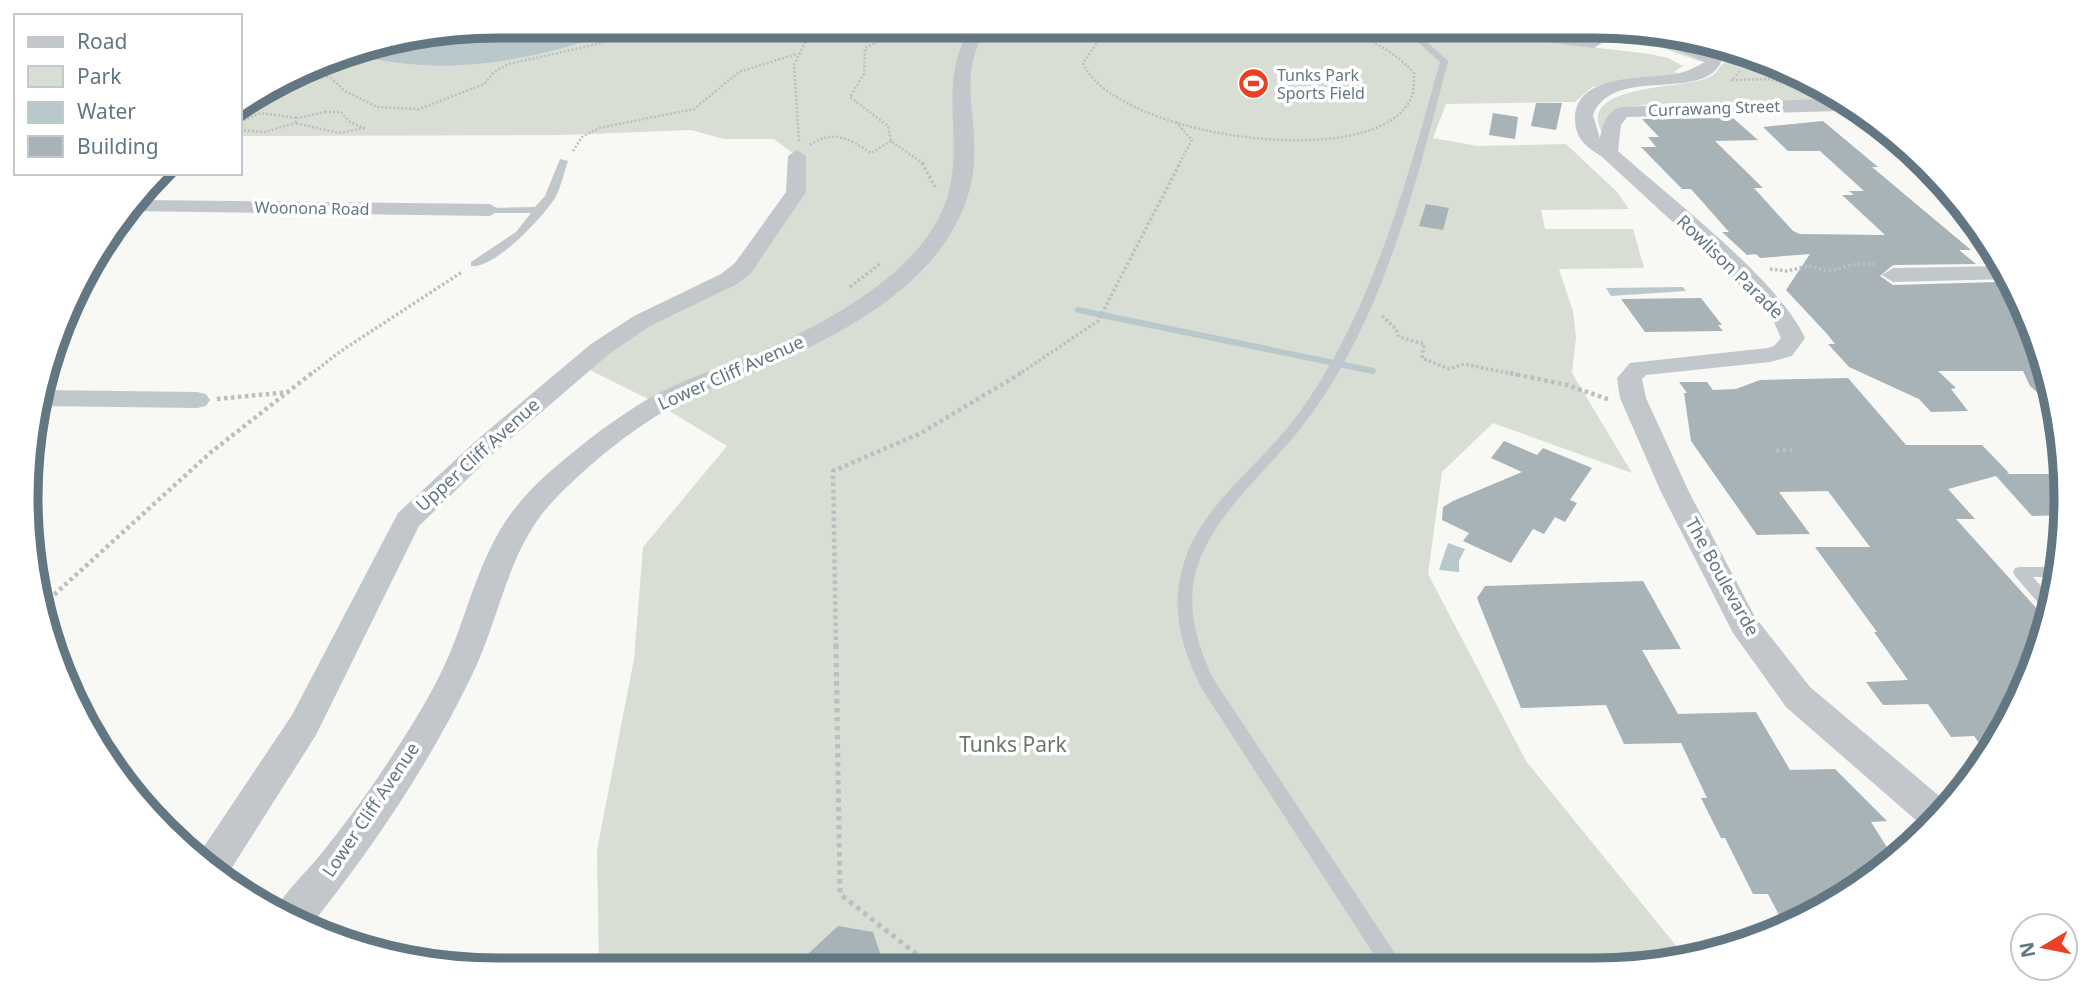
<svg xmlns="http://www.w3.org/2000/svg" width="2093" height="996" font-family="'Noto Sans',sans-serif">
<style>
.green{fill:#d8ded4}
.water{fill:#b9c8cb}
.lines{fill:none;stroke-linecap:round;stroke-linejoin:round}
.stream{stroke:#b9c8cb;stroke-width:6}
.building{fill:#a8b3b8}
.path-far3{stroke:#bbbfc1;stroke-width:2.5;stroke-dasharray:2 2;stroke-linecap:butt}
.path-far2{stroke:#bbbfc1;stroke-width:3.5;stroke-dasharray:2.5 2.5;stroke-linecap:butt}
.path-far1{stroke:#bbbfc1;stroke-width:4.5;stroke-dasharray:3.5 3.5;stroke-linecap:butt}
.path{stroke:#bbbfc1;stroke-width:5;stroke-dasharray:4.5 4.5;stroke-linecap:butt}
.lane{fill:#c1c7ca;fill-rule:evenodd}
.street{fill:#c1c7ca;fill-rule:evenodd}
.labels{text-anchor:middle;stroke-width:7;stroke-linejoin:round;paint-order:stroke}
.far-poi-label{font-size:16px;fill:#627782;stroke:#fff;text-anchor:start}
.far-street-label{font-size:16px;fill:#627782;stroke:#fff}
.street-label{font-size:18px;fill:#627782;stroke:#fff}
.near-park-label{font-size:21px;fill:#677a61;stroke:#fff}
.rim{fill:none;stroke:#627782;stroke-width:9}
</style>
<rect width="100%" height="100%" fill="#f8f8f5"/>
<path class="green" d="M498 26H1411L1650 54 1668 58 1683 66 1675 71 1677 74 1592 87 1575 102 1446 104 1433 138 1477 146 1566 144 1617 192 1629 209 1541 210 1545 229H1633L1644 268 1559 269 1573 311 1576 337 1572 373 1632 473 1493 423 1442 472 1428 574 1526 761 1686 958 1657 966 599 969 597 850 634 659 643 547 727 446 658 404 580 365 729 279 796 192 797 156 774 139H724L691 130 562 135 240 136V115L262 96 309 80 298 77 346 51Z
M1478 26C1555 26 1634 32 1706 59L1704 62 1699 61 1663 48Z
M1727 62 1783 66 1841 97 1816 102 1650 104 1622 108 1604 136C1573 88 1668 88 1691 82 1697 81 1706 79 1712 76 1719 71 1719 64 1727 62Z"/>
<path class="water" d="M498 26H610L603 35 590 40C507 66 430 76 345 52Z
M1683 287 1686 291 1611 296 1606 288Z
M1448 543 1465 549 1459 561V572L1439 570Z"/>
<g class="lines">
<path class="stream" d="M1078 310 1373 371"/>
</g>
<path class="building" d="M1536 103H1562L1556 130 1531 126Z
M1493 113 1518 117 1515 139 1489 135Z
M1733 118 1758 140 1715 141 1763 188H1754L1793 231 1800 234 1885 235 1842 195H1854L1849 191H1864L1820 151H1788L1763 127 1823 121 1878 167H1872L1971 250H1959L1976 264 1893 265 1880 276 1893 285 1998 282 2023 302 2031 318 2058 411 2030 386 2023 371H1938L1956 388 1951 389 1968 411 1931 412 1919 399 1849 367 1828 344H1835L1828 335 1786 290 1810 254 1760 258 1756 254 1747 255 1722 232H1729L1691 189H1682L1641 147H1656L1648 137H1659L1642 119Z
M1426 204 1449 208 1443 230 1419 226Z
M1701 298 1722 325H1718L1723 331 1645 332 1621 299Z
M1848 378 1906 445H1982L2009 473 2006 474H2049L2066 491 2065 515 2032 516 1996 476 1948 489 1975 519H1956L2048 621 2031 679 1987 754 1974 736 1951 737 1928 704 1883 705 1866 682 1908 680 1874 632H1877L1815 547H1870L1828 491 1779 492 1810 534 1757 535 1691 441 1684 393H1687L1679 382H1707L1713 390 1736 389 1760 380Z
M1504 441 1537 455 1543 448 1592 468 1570 500 1577 503 1565 522 1555 517 1544 534 1533 529 1511 563 1463 541 1469 533 1442 520 1443 507 1453 501 1522 472 1491 458Z
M1643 581 1681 649 1642 650 1678 714 1756 712 1790 770 1835 769 1887 821 1871 822 1895 860 1882 872 1786 928 1768 894H1753L1725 838H1721L1701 798H1707L1681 743 1624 744 1606 705 1521 708 1477 598 1485 586Z
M838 926 873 932 885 968 812 969 808 954Z"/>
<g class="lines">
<path class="path-far3" d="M894 26 897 32 865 48 864 74 850 97 888 126 891 141 924 164
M1123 26 1099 40 1083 63C1113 135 1364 173 1408 104 1414 95 1414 84 1414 73 1390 47 1362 35 1328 26
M1740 71 1732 80 1771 79 1783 84
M307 72 331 78 345 91 377 107 419 109 484 84 494 72 509 64 602 43 624 26
M279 88 307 79 319 66
M240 109 256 114
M325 112H341L350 122 364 128 339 133 295 123 297 118Z
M240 122 261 113 297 118
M1176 122 1192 140 1179 164
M240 130 265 132 295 123
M799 141 794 65 813 26
M810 145C833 129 850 139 871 153L891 141
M573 151 582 137 599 128 694 109 739 72 796 54"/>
<path class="path-far2" d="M922 163 935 187
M1968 230 1975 237
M1770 269 1787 271 1808 266 1829 271 1856 264H1875
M850 287 881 263
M1382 316 1396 329 1399 337 1424 344 1422 358 1449 369 1464 364 1518 375
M310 375 341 351 462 272
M1018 375 1098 321 1180 163"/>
<path class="path-far1" d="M1510 373 1567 385 1610 400
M217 399 289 392
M1776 451 1792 450
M44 604 210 453 312 373
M836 647 833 471 921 433 1021 373"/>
<path class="path" d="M836 645 840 894 934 968"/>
<path class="lane" d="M1400 26H1409L1448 61C1420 169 1392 283 1334 380 1319 404 1303 427 1284 448 1252 484 1216 517 1199 562 1184 601 1196 644 1214 680L1404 967H1382L1202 689C1182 650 1170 610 1183 566 1197 515 1243 478 1277 440 1294 421 1308 401 1321 380 1380 283 1410 170 1440 62Z
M560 159 568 161C564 173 561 187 555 198 543 217 495 269 471 266V262L516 232 531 213H490L485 210 486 208 535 207 545 196Z
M2020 567H2060L2059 577H2033L2054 601 2050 614 2047 613 2015 576 2013 572 2015 568Z"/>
<path class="street" d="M972 26H988C957 74 977 109 974 160 973 191 961 219 944 244 904 301 830 340 768 366 738 379 707 388 679 403 634 427 591 462 555 499 507 548 501 617 471 677 427 768 371 850 308 929L275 911C285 891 306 873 320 855 346 823 371 789 394 753 417 718 439 682 454 643 471 599 483 551 512 512 536 480 569 455 600 431 620 417 639 403 661 392 689 377 720 368 750 356 809 332 889 290 927 237 982 163 927 94 972 26Z
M1449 26H1497L1594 38 1602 43 1594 48 1457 31Z
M1563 26C1604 26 1694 27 1722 60 1705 104 1613 64 1593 115L1600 139C1602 125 1607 110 1622 107L1843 98 1856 105 1838 111 1627 117 1621 125 1618 151C1669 197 1778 279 1805 338L1792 356 1770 362 1646 375 1642 379 1646 398 1689 492 1755 617 1810 687 1950 805 1926 829 1786 707 1733 633 1661 492 1620 398 1617 378 1630 363 1768 348 1774 346 1781 338 1774 322 1726 271 1601 156C1586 147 1575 138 1575 119 1575 71 1651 80 1680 73 1689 71 1697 66 1705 62L1660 43 1571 31Z
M797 150 806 156V192L751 273 737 284 650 326 609 354 496 451 419 526 316 735 224 880 197 857 292 715 398 513 478 439 591 344 634 316 721 274 735 263 786 192 788 156Z
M139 200 490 204 500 210 490 216 129 211Z
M2004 266 2010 279 1893 282 1882 275 1893 268Z
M40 390 197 392 206 394 210 400 206 406 197 408 38 406 36 405Z"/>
</g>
<defs>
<symbol id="stadium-disc" viewBox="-11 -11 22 22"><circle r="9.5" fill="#eb4022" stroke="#fff"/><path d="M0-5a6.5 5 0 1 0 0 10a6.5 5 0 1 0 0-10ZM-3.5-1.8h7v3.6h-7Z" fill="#fff"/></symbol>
</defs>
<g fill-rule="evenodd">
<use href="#stadium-disc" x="1236" y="66" width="35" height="35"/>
</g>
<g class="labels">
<g class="far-poi-label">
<text x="1277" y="81">Tunks Park<tspan x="1277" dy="18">Sports Field</tspan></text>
</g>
<g class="far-street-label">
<text transform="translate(1714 108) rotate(-2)" y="6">Currawang Street</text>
<text transform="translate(312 208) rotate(1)" y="6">Woonona Road</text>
</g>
<g class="street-label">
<text transform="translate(1730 267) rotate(44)" y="6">Rowlison Parade</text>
<text transform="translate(731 373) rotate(-24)" y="6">Lower Cliff Avenue</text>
<text transform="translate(478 455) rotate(-42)" y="6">Upper Cliff Avenue</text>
<text transform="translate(1722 577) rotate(61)" y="6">The Boulevarde</text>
<text transform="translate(371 810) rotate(-56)" y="6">Lower Cliff Avenue</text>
</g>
<g class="near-park-label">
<text x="1013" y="752">Tunks Park</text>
</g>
</g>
<path d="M0 0H2093V996H0ZM498 38H1594A460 460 0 0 1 2054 498V498A460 460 0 0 1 1594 958H498A460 460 0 0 1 38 498V498A460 460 0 0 1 498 38Z" fill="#fff" fill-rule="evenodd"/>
<path class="rim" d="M498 38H1594A460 460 0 0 1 2054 498V498A460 460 0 0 1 1594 958H498A460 460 0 0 1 38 498V498A460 460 0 0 1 498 38Z"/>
<rect x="14" y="14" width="228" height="161" fill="#ffffff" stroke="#c0c9cd" stroke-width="2"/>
<rect x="28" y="37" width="35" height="10" fill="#c1c7ca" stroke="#c0c9cd" stroke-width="2"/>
<text x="77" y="49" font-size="21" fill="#627782">Road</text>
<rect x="28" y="66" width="35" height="21" fill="#d8ded4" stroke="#c0c9cd" stroke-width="2"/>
<text x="77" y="84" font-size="21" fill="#627782">Park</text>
<rect x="28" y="102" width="35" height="21" fill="#b9c8cb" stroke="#c0c9cd" stroke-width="2"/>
<text x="77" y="119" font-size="21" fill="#627782">Water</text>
<rect x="28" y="136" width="35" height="21" fill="#a8b3b8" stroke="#c0c9cd" stroke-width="2"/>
<text x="77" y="154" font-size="21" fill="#627782">Building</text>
<g transform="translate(2044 947) rotate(260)"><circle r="33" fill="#ffffff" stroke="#c0c9cd" stroke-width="2"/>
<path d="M0-5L12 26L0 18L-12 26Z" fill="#eb4022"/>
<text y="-10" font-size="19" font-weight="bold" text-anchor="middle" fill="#627782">N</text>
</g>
</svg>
